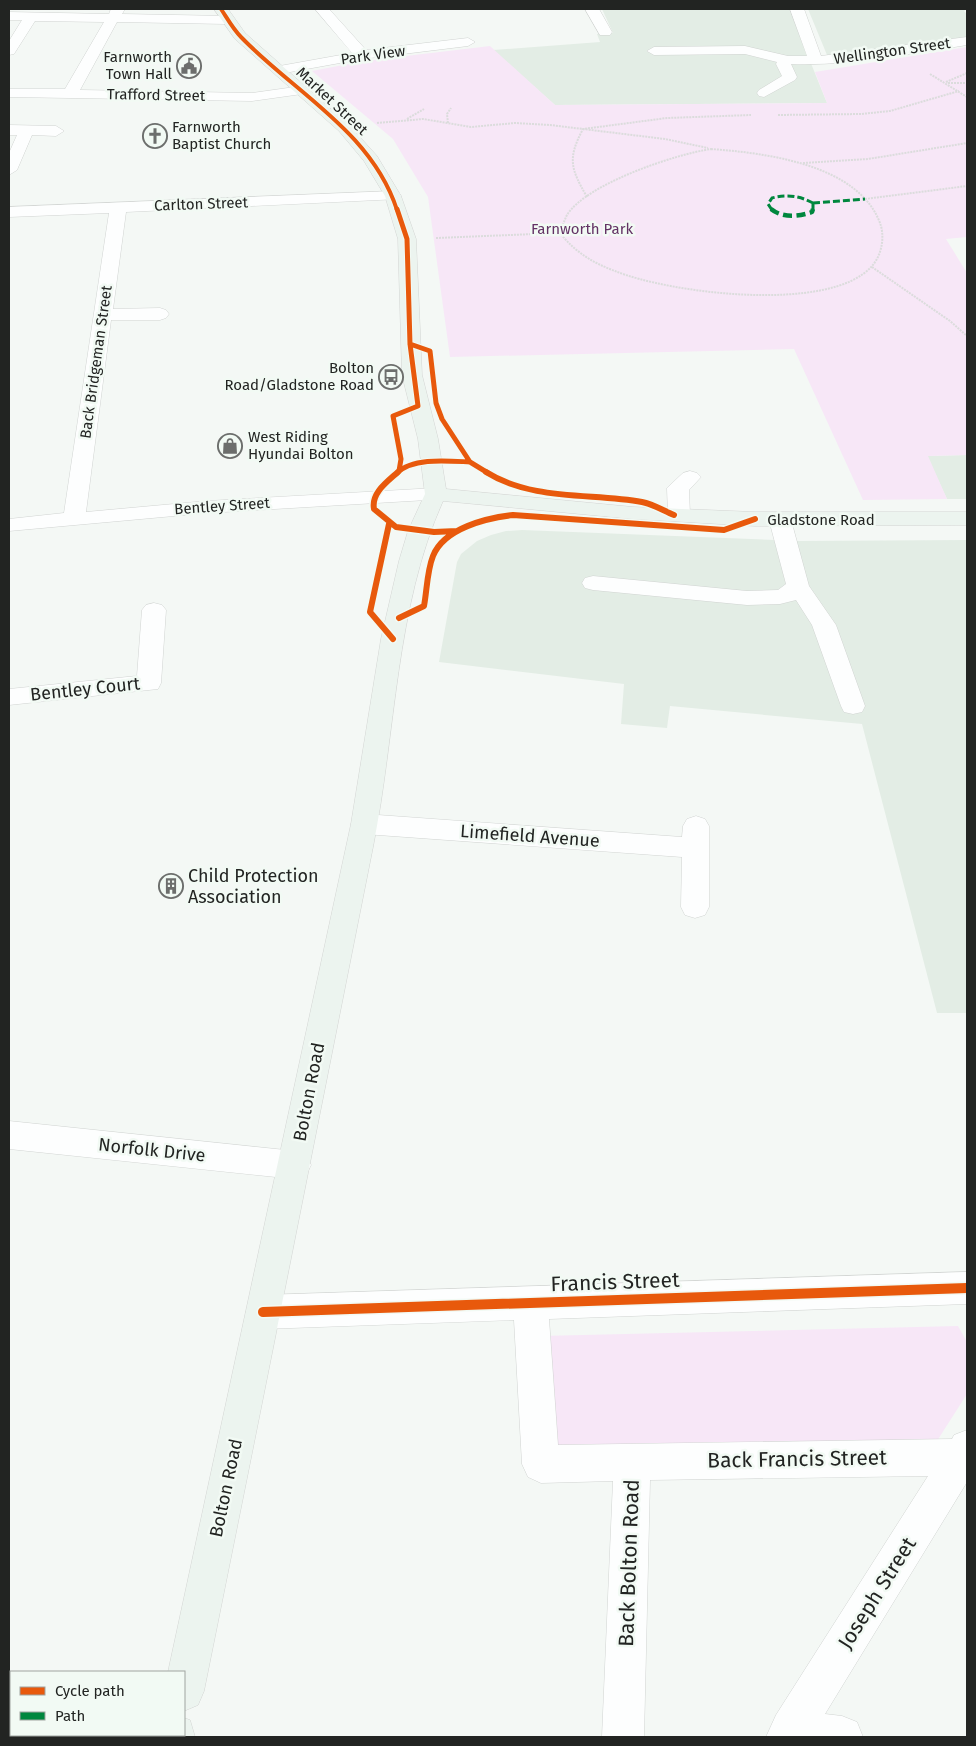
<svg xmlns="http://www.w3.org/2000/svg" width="976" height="1746" font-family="'Fira Sans',sans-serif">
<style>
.built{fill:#e3ede5}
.green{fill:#f7e7f7}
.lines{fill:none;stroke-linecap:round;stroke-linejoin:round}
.minor-casing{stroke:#d1d4d2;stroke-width:1}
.major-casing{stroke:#d3d5d3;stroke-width:1}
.path{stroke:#dbdcdc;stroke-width:2;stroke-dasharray:2 1;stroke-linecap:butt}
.minor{fill:#fdfefe;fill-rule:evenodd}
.major{fill:#ecf4ef;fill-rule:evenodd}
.quiet-far1{stroke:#00873e;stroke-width:3;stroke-dasharray:7 3;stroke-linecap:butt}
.quiet{stroke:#00873e;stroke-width:4.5;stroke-dasharray:9 4.5;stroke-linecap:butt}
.cycleway-far3-casing{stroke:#f2faf4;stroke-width:5.5}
.cycleway-far2-casing{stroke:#f2faf4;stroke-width:7}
.cycleway-far1-casing{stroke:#f2faf4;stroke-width:9}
.cycleway-casing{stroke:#f2faf4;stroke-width:13}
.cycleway-far3{stroke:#e8590c;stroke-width:4}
.cycleway-far2{stroke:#e8590c;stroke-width:5}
.cycleway-far1{stroke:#e8590c;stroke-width:6}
.cycleway{stroke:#e8590c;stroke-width:10}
.labels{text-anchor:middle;stroke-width:5;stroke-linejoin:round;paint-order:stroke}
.far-street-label{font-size:15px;fill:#222422;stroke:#f2faf4}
.far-poi-label{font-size:15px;fill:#222422;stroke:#f2faf4;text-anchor:end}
.far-park-label{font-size:15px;fill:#633265;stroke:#f2faf4}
.street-label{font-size:18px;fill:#222422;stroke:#f2faf4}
.poi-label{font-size:18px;fill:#222422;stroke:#f2faf4;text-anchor:start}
.near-street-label{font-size:21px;fill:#222422;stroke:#f2faf4}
</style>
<rect width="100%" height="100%" fill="#f4f8f5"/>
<path class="built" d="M602 9H789L827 103 555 105 493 50 600 42 597 34 613 33Z
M808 9H967L964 11 967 14V37L879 51 827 55Z
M967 455V499H947L927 456Z
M522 530 800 541 967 540V1013H937L862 724 670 706 667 728 621 724 624 684 439 662 457 562 461 554 477 541 491 535 506 531Z"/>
<path class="green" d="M490 46 555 105 827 103 815 72 967 47V237L946 239 967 273V455L928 456 947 499 863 500 794 349 450 357 428 197 393 139 312 71 364 61Z
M958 1326 967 1342V1394L935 1444 548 1456 540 1336Z"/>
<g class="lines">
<defs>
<path id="minor" d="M111 9H125L122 14 227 16 234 20 227 24 117 22 80 90 252 93 302 86 309 90 302 94 252 101 9 97V89H65L104 22 35 21 14 54 9 55V41L22 20H9V12L109 14Z
M315 9H329L366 50 468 38 475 42 468 46 362 59 279 74 274 73 272 70 274 67 352 53Z
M585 9H599L612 32 610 35H600Z
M790 9H804L821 56 967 37V45C909 54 850 66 791 64L797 77 795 80 764 97 759 96 757 93 759 90 782 76 776 64 777 62 745 54 654 55 647 51 654 47 745 46 788 56H807Z
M9 125 56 126 64 131 56 136 32 135 17 170 9 175V153L17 135H9Z
M393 191 399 193 401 196 399 199 126 212 113 309 160 308 166 310 169 314 166 318 160 320H111L86 512 207 501 436 488 444 489 447 494 444 499 207 513 9 531V519L64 513 109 213 9 217V207Z
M690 471 697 473 701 477 689 490 690 515 687 520 679 521 671 520 668 515 667 488 683 473Z
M780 513 788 515 791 520 809 586 836 625 865 706 862 712 853 714 844 712 841 706 812 625 796 600 780 604 747 605 593 590 585 588 582 583 585 578 593 576 747 591 778 590 786 584 769 520 772 515Z
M154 603 162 605 166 610 161 683 158 689 9 705V689L137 676 142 610 146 605Z
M364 814 682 837 683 826 687 819 696 816 705 819 709 826V907L705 915 695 918 685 915 681 907 682 857 364 834 355 831 351 824 355 817Z
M9 1121 295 1151 306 1155 311 1165 306 1175 295 1179 9 1149Z
M967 1272V1304L549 1319 558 1445 952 1439 954 1435 967 1430V1482L825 1714 842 1716 857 1722 863 1737H766L776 1715 928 1476 650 1480 644 1737H602L613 1481 541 1483 528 1477 522 1464 514 1320 263 1329 251 1324 246 1312 251 1300 263 1295Z"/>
<path id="major" d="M214 9H228L245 33 349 125 377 156 401 196 416 239 422 375 438 439 446 489 633 507 755 512H967V525L755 526 633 519 443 501C395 608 396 733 373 847 317 1128 261 1410 204 1691L198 1705 184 1711V1672H168L351 824 381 639 399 561 408 531 425 494 418 439 402 375 398 239 385 196 364 161 339 131 235 39Z
M184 1718 190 1720 195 1737H153L154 1735H184Z"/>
</defs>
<use href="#minor" class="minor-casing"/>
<use href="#major" class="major-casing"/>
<path class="path" d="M930 74 967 97
M946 82 967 73
M948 83H967
M778 115 861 114 890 111 959 91
M407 119 424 109
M377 123 423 119 471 127 515 123 550 125 665 139 708 148
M448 123 447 114 451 108
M711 149C765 153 858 164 880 223 885 236 882 255 872 266 830 314 669 293 615 271 593 263 575 252 560 233 562 227 564 221 567 215 586 184 676 154 711 149Z
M803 163 868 159 967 143
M587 197C571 169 567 159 583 129L667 118 751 115
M865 199 967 186
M436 238 560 233
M872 267 950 321 967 336"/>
<use href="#minor" class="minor"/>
<use href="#major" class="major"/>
<path class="quiet-far1" d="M813 203 865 199
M772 210 768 204 772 198C787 194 800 196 813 203
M813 210V203"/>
<path class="quiet" d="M771 209C782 218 798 217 812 212L813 209"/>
<defs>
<path id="cycleway-far3" d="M221 9C227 18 233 29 241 37 294 92 372 132 397 210"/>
<path id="cycleway-far2" d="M397 209 407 239 410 344 418 406 393 416 401 459 399 471
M410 344 430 351 436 403 442 419 470 462 488 473
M397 473C413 457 449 461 470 462"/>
<path id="cycleway-far1" d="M398 472C387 482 371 493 374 509L396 527 434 532 457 531
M486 472C532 501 591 493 642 502 653 504 664 511 674 515
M389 524 370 612 393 639
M399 618 424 606C427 590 427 571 433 556 444 528 487 518 513 515L724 530 755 519"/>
<path id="cycleway" d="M263 1312 967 1288"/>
</defs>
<use href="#cycleway-far3" class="cycleway-far3-casing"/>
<use href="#cycleway-far2" class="cycleway-far2-casing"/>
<use href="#cycleway-far1" class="cycleway-far1-casing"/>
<use href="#cycleway" class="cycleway-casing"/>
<use href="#cycleway-far3" class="cycleway-far3"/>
<use href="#cycleway-far2" class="cycleway-far2"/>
<use href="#cycleway-far1" class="cycleway-far1"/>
<use href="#cycleway" class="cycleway"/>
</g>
<defs>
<symbol id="civic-ring" viewBox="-11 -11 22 22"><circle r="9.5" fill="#f2faf4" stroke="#6c6e6c" stroke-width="1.5"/><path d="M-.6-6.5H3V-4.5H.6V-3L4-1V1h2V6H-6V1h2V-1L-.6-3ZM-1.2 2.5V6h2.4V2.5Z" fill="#6c6e6c"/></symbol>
<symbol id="church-ring" viewBox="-11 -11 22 22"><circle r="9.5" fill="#f2faf4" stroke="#6c6e6c" stroke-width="1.5"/><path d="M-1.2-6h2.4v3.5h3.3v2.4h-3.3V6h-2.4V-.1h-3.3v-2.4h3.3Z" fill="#6c6e6c"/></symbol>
<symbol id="bus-ring" viewBox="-11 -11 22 22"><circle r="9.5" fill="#f2faf4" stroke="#6c6e6c" stroke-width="1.5"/><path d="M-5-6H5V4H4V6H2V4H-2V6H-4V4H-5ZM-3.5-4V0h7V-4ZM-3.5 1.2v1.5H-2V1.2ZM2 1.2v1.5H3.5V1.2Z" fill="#6c6e6c"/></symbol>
<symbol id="shop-ring" viewBox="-11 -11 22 22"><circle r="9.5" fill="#f2faf4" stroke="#6c6e6c" stroke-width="1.5"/><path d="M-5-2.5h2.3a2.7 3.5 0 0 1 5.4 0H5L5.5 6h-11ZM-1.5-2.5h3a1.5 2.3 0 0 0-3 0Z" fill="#6c6e6c"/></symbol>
<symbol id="building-ring" viewBox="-11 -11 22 22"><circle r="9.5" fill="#f2faf4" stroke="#6c6e6c" stroke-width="1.5"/><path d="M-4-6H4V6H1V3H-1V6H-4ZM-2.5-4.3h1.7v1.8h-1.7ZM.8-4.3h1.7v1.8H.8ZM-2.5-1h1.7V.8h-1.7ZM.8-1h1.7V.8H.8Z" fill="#6c6e6c"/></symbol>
</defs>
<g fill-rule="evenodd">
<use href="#civic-ring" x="175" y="52" width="28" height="28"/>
<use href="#church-ring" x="141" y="122" width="28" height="28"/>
<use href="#bus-ring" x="377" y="363" width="28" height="28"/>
<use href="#shop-ring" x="216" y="432" width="28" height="28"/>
<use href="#building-ring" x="157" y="872" width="28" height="28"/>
</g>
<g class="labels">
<g class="far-street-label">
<text transform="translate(892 51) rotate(-8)" y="5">Wellington Street</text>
<text transform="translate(373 55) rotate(-8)" y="5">Park View</text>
<text transform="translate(156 95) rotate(1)" y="5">Trafford Street</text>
<text transform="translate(332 101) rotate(43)" y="5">Market Street</text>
<text transform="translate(201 204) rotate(-2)" y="5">Carlton Street</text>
<text transform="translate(96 362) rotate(-82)" y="5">Back Bridgeman Street</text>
<text transform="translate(222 506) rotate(-4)" y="5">Bentley Street</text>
<text x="821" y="525">Gladstone Road</text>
</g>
<g class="far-poi-label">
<text x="172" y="62">Farnworth<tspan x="172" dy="17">Town Hall</tspan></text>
<text x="172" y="132" text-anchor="start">Farnworth<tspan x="172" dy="17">Baptist Church</tspan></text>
<text x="374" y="373">Bolton<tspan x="374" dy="17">Road/Gladstone Road</tspan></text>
<text x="248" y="442" text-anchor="start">West Riding<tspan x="248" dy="17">Hyundai Bolton</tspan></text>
</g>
<g class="far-park-label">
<text x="582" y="234">Farnworth Park</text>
</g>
<g class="street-label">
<text transform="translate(85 689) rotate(-6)" y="6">Bentley Court</text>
<text transform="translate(530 836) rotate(4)" y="6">Limefield Avenue</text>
<text transform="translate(309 1092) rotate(-79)" y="6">Bolton Road</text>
<text transform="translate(152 1150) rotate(6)" y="6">Norfolk Drive</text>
<text transform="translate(226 1488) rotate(-78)" y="6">Bolton Road</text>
</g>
<g class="poi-label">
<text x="188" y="882">Child Protection<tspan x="188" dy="21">Association</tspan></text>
</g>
<g class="near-street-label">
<text transform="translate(615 1282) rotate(-2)" y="7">Francis Street</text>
<text transform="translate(797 1459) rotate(-1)" y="7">Back Francis Street</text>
<text transform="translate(629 1563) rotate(-88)" y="7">Back Bolton Road</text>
<text transform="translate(877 1593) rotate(-58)" y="7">Joseph Street</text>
</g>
</g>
<rect width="976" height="1746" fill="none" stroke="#222422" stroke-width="20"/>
<rect x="10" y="1671" width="175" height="65" fill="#f2faf4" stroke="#9fa4a0"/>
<rect x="20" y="1687" width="25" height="8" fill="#e8590c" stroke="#9fa4a0"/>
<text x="55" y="1696" font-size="15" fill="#222422">Cycle path</text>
<rect x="20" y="1712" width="25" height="8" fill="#00873e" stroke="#9fa4a0"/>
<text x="55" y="1721" font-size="15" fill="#222422">Path</text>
</svg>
